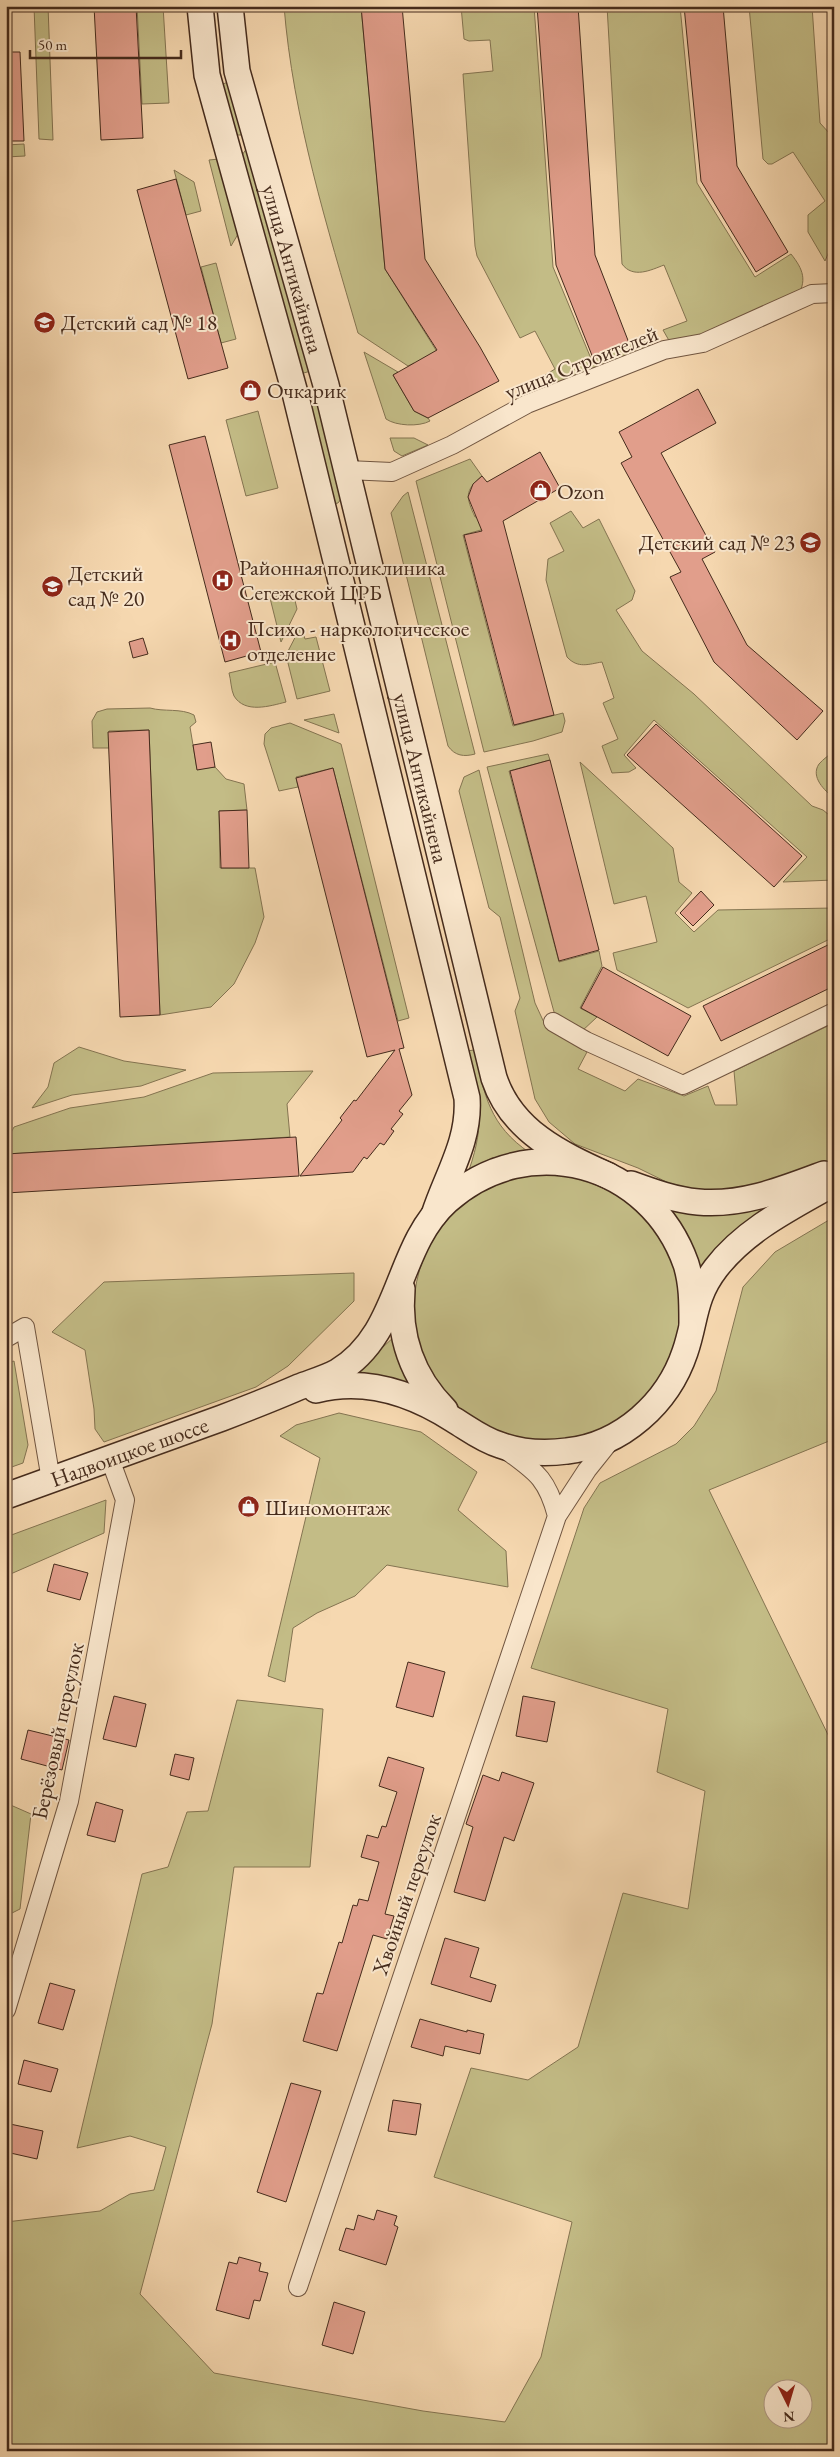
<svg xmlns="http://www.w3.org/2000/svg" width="840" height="2457" font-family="'EB Garamond',serif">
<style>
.green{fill:#c3bc86;stroke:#847451;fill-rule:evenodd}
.building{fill:#e19e8b;stroke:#452b1c}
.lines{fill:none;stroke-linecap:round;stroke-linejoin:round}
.street-casing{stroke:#715641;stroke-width:20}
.secondary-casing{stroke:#452b1c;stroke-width:28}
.street{stroke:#f9e6cc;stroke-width:18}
.secondary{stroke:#f9e6cc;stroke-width:25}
.labels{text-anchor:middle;stroke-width:4;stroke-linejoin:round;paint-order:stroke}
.street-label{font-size:22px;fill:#452b1c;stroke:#f9e6cc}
.poi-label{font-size:22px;fill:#452b1c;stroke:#f9e6cc;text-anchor:start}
</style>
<rect width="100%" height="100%" fill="#f6d8b0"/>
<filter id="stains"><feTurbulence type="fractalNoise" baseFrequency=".004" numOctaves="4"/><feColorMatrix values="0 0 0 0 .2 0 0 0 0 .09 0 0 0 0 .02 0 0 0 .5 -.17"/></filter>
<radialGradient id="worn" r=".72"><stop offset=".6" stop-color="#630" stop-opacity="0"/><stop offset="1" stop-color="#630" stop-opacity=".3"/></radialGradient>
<path class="green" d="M34 6H48L53 140 39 139Z
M137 6H163L169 103 142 104Z
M284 6H361L385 269 446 366 424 379 414 363 408 366 358 333C327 226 293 118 284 6Z
M461 6H534L553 267 592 361 649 335 651 351 548 389 540 378 555 369 535 331 520 338 477 256 475 246 463 74 493 71 490 40 469 41 464 39Z
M607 6H680L697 183 755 277 791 254C803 269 808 281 796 298L723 328 671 344 663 330 687 321 664 265C651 270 633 279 622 264Z
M749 6H812L820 123 831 135 834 157V240L825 261 808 232V215L825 201 793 152 772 164H768L763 159Z
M230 81 242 135H236L221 85Z
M24 144 25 156 6 157V145Z
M247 148 311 371 300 374 242 155Z
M219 159 241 229 231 246 209 160Z
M174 170 194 182 201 211 186 215Z
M216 263 236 339 221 343 201 267Z
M364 352 398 372 393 375 414 411 428 418 430 421C419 427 396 426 386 419Z
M318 403 341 499 338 503 333 504 308 406Z
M258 411 278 488 246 496 226 420Z
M390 438H414L428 445 402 456 394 451Z
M470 459 482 476C464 491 466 497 475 517L483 516 488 528 463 535 513 726 563 713 565 721 562 732 533 741 484 752 416 481Z
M408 492 475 754C464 757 455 756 448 746L391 513 403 496Z
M571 511 583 528 599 519 635 591 632 600 616 610 642 651 694 694 812 806 823 810 834 819V880L783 882 807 857 654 720 624 755 636 768 629 772 612 773 602 746 618 739 603 703 614 698 602 662C589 664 578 669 567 657L546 580 548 559 564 551 550 523Z
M293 592 297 609 281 642 270 598Z
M301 626 305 639 316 637 330 691 297 699 286 655Z
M275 662 286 702C270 706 245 714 234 696 231 690 231 680 229 673Z
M150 708C164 712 181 708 194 715L196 722 190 727 197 769 215 767 226 779 244 784 247 810 219 811 220 868H255L264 917 255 943 234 984 211 1007 160 1015 149 730 109 731V748H93L92 721 97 712 107 709Z
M334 714 339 733 304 720Z
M290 723 341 744 409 1018 398 1021 333 768 296 777 298 787 279 791 264 744 265 734 271 728Z
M834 750V798C825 791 810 777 819 764 823 759 830 755 834 750Z
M548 754 550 760 509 771 559 962 599 951 602 966 580 1008 597 1017 581 1032 554 1012 487 767Z
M580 762 673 848 679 882 692 893 675 913 694 932 718 910 834 908V937L688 1008 617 970 613 953 657 942 646 896 614 904Z
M479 770 535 1003 547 1029 587 1052 578 1069 625 1091 638 1079 684 1096 708 1086 715 1105H737L734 1071 834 1023V1166L796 1183 773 1191 687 1192 638 1168 575 1144 549 1122 535 1099 515 1011 520 998 500 917 489 908 459 791 464 777Z
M79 1047 124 1061 186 1070 141 1086 72 1095 32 1108 48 1087 54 1063Z
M474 1050C485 1096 489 1125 530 1153L492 1158 469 1170C486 1121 479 1100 467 1051Z
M313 1071 287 1104 290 1137 6 1154V1142L14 1127 70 1108 144 1097 213 1073Z
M414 1308a134 134 0 1 1 268 0a134 134 0 1 1-268 0Z
M802 1186 696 1283 662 1199Z
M834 1217V1439L709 1490 834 1747V2451H6V2222L100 2211 130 2194 154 2190 166 2147 130 2136 77 2148 142 1874 168 1867 187 1812 208 1811 237 1700 323 1709 310 1867H234L212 2024 140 2294 214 2373 423 2411 505 2422 541 2357 572 2222 434 2177 471 2068 528 2080 578 2047 623 1893 688 1909 705 1791 657 1772 668 1709 531 1668 584 1508 600 1483 676 1444 694 1426 716 1391 743 1287 775 1252ZM772 2390H802V2420H772Z
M354 1273V1301L288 1366 256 1387 104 1442 95 1429 94 1409 85 1350 52 1332 104 1282Z
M396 1335 414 1383 346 1376 369 1360Z
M14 1361 28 1445 23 1463 6 1469V1364Z
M339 1413 421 1432 477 1472 458 1510 506 1551 508 1587 387 1565 355 1596 317 1613 293 1628 285 1682 268 1676 320 1458 280 1436 296 1425Z
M106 1500 104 1533 6 1576V1537Z
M6 1803 31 1814 20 1909 6 1916Z"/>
<path class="building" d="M94 6H136L143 138 101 140Z
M361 6H402L425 259 480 347 499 381 428 418 414 411 393 375 437 350 385 269Z
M537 6H578L595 255 629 343 593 358 556 265Z
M684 6H723L737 166 788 252 756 272 701 181Z
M6 52H20L24 141H6Z
M176 179 228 368 188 379 137 190Z
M698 389 716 423 661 453 715 552 702 559 747 645 823 711 797 740 714 662 670 577 681 572 621 463 632 457 619 432Z
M205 436 261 652 225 662 169 445Z
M540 452 560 488 503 521 554 715 514 725 464 535 482 531 468 497 473 484 482 476 487 482Z
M143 638 148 654 133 658 129 642Z
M656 724 802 856 774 887 627 755Z
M149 730 160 1015 120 1017 108 732Z
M211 742 215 767 197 770 193 745Z
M550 760 599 950 559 961 510 771Z
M333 768 404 1048 399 1049 412 1095 399 1111 403 1114 391 1129 394 1131 384 1145 380 1143 367 1159 364 1157 353 1172 300 1176 342 1120 340 1118 354 1100 356 1101 395 1050 367 1057 296 778Z
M247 810 249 868H221L219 811Z
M701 891 714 905 693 926 680 913Z
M834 942V986L721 1041 703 1006Z
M603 967 691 1016 668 1056 581 1008Z
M296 1137 299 1176 6 1193V1154Z
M54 1564 88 1573 80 1600 47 1591Z
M408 1662 445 1672 433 1717 396 1707Z
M114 1696 146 1704 136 1747 103 1739Z
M523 1696 555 1702 547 1742 516 1736Z
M28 1730 69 1740 62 1770 21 1759Z
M175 1754 194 1758 189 1780 170 1775Z
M388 1757 424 1768 385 1914 394 1916 387 1939 373 1935 337 2051 303 2041 317 1993 323 1994 339 1942 342 1943 353 1905 357 1906 359 1899 368 1901 379 1862 361 1857 367 1835 378 1838 382 1826 386 1827 397 1792 379 1786Z
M502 1772 534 1783 514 1841 504 1837 485 1901 454 1892 473 1827 466 1824 483 1775 499 1781Z
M96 1802 123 1810 115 1842 87 1835Z
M445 1938 479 1948 470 1977 496 1985 491 2002 431 1984Z
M50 1983 75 1990 63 2030 38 2023Z
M420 2019 467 2032V2030L484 2034 480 2054 445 2046 443 2056 411 2047Z
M24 2060 58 2069 51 2092 18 2084Z
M291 2083 321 2091 286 2202 257 2192Z
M393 2100 421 2104 416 2135 388 2131Z
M10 2124 43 2131 37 2159 6 2152Z
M377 2210 397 2216 394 2225 398 2227 386 2265 339 2250 346 2228 354 2230 358 2215 374 2220Z
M239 2257 261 2263 259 2271 268 2273 260 2301 254 2300 249 2319 216 2310 229 2262 237 2264Z
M334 2302 365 2312 353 2354 322 2345Z"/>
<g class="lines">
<defs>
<path id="street" d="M347 470 392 472 452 445 527 404 664 350 703 343 812 294 834 293
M553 1022 586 1041 683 1085 834 1012
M6 1338 25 1327 51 1480
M506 1450C536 1472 547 1478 557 1516
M6 2010 69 1801 125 1500 110 1459
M298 2287 557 1516 587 1470 611 1440"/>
<g id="secondary">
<path d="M200 6 207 75 295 393 467 1098C470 1141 447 1175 434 1215"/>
<path id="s1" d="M230 6 237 71 326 385 494 1078C512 1132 561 1154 609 1176"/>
<path d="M631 1184C653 1192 675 1200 698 1202 742 1206 784 1189 824 1174"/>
<path d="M402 1289C398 1335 412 1377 445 1410"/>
<path d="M316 1390C366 1377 412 1393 454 1420 469 1429 483 1440 500 1445 522 1453 545 1454 567 1451 622 1445 668 1403 685 1352 696 1320 693 1298 716 1268 746 1229 792 1207 834 1183"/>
<path id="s2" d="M6 1496C78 1470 150 1444 222 1418 248 1408 274 1398 299 1387 312 1382 326 1378 337 1372 402 1334 395 1248 447 1201 529 1128 650 1162 686 1264 692 1283 692 1303 692 1323"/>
</g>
</defs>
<use href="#street" class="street-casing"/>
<use href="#secondary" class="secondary-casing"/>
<use href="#street" class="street"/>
<use href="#secondary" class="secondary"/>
</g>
<defs>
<symbol id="school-disc" viewBox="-11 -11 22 22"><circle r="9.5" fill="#8f2418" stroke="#f9e6cc"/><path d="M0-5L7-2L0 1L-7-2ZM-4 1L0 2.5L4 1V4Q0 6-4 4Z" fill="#fff"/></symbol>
<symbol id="shop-disc" viewBox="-11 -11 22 22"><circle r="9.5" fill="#8f2418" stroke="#f9e6cc"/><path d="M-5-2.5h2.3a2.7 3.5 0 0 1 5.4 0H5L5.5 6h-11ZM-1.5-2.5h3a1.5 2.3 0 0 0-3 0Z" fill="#fff"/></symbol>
<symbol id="hospital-disc" viewBox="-11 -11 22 22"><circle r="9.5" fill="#8f2418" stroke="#f9e6cc"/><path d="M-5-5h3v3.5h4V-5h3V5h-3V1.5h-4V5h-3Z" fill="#fff"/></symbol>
</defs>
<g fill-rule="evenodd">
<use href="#school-disc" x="32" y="310" width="25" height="25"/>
<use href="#shop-disc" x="238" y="378" width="25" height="25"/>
<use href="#shop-disc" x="528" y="478" width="25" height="25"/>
<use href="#school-disc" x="798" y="530" width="25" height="25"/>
<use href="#hospital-disc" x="210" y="568" width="25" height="25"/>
<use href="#school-disc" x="40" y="574" width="25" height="25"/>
<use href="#hospital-disc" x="218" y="628" width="25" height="25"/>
<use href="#shop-disc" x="236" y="1494" width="25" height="25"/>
</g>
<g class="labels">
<g class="street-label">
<text dy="8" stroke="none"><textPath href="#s1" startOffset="271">улица Антикайнена</textPath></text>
<text transform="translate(581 362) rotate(-22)" y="8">улица Строителей</text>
<text dy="8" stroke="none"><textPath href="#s1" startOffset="796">улица Антикайнена</textPath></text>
<text dy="8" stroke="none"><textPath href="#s2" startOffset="131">Надвоицкое шоссе</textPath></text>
<text transform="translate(57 1731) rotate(-78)" y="8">Берёзовый переулок</text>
<text transform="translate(406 1894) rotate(-71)" y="8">Хвойный переулок</text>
</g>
<g class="poi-label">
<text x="61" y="330">Детский сад № 18</text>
<text x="267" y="398">Очкарик</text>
<text x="557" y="499">Ozon</text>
<text x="795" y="550" text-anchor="end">Детский сад № 23</text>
<text x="239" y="575">Районная поликлиника<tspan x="239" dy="25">Сегежской ЦРБ</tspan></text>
<text x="68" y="581">Детский<tspan x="68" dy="25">сад № 20</tspan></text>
<text x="247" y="636">Психо - наркологическое<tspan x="247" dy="25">отделение</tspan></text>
<text x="265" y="1515">Шиномонтаж</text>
</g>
</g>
<rect width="840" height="2457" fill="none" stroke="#f6d8b0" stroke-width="25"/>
<rect x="8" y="8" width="825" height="2442" fill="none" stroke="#452b1c" stroke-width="2.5"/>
<rect x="12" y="12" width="815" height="2432" fill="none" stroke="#452b1c"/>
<g transform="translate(788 2404) rotate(175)"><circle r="24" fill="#f9e6cc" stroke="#b19b86"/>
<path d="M0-4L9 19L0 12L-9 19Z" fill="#8f2418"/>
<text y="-8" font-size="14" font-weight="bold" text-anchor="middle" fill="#452b1c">N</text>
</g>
<path d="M30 50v8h151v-8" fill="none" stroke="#452b1c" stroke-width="2.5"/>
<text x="38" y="50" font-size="15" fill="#452b1c" stroke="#f9e6cc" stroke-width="4" paint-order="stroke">50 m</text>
<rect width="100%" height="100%" filter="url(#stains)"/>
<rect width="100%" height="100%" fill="url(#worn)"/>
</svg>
